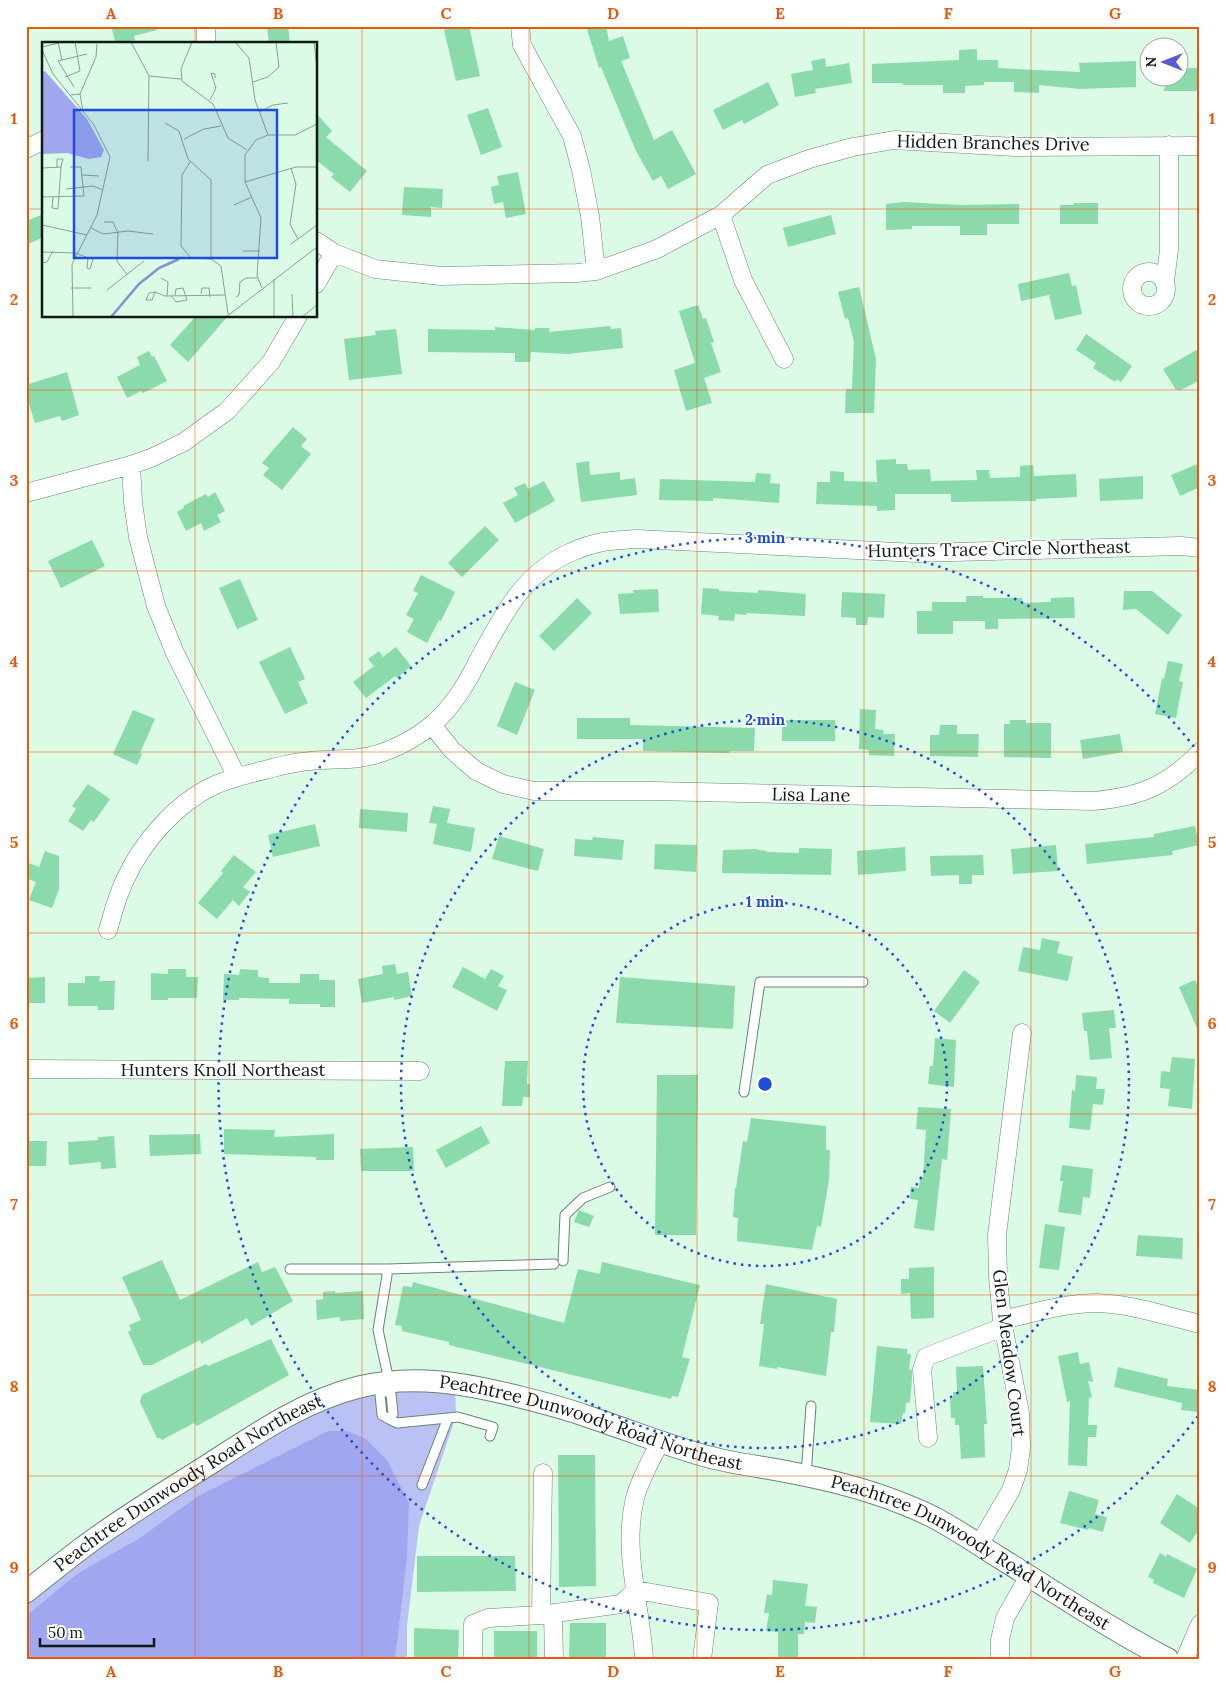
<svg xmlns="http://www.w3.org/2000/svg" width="1226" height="1685" font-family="Lora,serif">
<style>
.green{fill:#bac1f5}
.forest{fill:#a0a7ef}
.building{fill:#8adaab}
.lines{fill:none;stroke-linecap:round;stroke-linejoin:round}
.service-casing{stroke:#698674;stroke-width:11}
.minor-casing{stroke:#698674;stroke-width:19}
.tertiary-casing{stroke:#698674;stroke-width:23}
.service{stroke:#fff;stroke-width:9}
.minor{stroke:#fff;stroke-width:18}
.tertiary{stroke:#fff;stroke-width:21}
.grid{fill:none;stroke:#e8590c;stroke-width:1;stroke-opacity:0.55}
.ring{fill:none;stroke:#1d4ed8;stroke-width:2.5;stroke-dasharray:2.5 5}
.labels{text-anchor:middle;stroke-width:4;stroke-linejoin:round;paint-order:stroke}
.street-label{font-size:18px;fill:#0e1a13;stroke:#fff}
.inset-river{fill:none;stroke:#888fd4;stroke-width:2.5}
.inset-road{fill:none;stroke:#89a192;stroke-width:1}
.view{fill:#1d4ed8;fill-opacity:0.15;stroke:#1d4ed8;stroke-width:2.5}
.inset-edge{fill:none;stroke:#0e1a13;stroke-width:2.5}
.centre{fill:#1d4ed8;stroke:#fff;stroke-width:2.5}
.ring-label{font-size:15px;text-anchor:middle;font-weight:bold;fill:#1d4ed8;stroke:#fff;stroke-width:4;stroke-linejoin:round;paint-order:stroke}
.neatline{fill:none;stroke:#e8590c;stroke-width:2}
.grid-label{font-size:16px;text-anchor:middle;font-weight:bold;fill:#e8590c}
</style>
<rect width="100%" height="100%" fill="#dbfbe7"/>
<path class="green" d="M335 1389H455L456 1416 419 1526 407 1626V1659H26V1581L117 1509Z"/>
<path class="forest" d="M328 1431H347L366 1439 387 1460 409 1503 407 1558 395 1659H26V1616L77 1574 140 1538 198 1496Z"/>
<path class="building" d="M111 26H156L157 30 134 36 135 40 116 44Z
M267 26H288L290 44H269Z
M461 26H469L480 76 456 81 444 30Z
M586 26H606L609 41 623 36 630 58 621 61 654 140 672 130 696 174 668 189 661 176 653 181 636 151 601 67 599 68Z
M977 49V60H998V68L1080 72 1079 63 1136 61V87L1079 89 1039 85V93L1014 92V82H984V85L965 86V93H943V85H903V83H872V64L959 60V50Z
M825 58 826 67 849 63 852 83 815 89 816 93 795 97 791 74 813 70 811 61Z
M1178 68H1200V91H1163L1171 78H1178Z
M768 82 779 105 744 124 742 120 723 130 713 110Z
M488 108 502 147 481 155 467 115Z
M316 113 332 131 326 137 367 171 350 192 331 177 334 174 316 160Z
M518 172 526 214 506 218 503 202 494 204 491 187 499 185 497 176Z
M404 187 443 189 442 208 431 207V217L402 215Z
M904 202 960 205 1019 204V224H987V235H960V226H912V229L886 230V204Z
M1074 203H1098V224H1060V205H1074Z
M44 214V237L26 245V221Z
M831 215 836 234 788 247 783 228Z
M1069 273 1072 286 1076 285 1082 314 1055 320 1049 295 1021 301 1018 284Z
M859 287 876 359 874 413H845L846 389H852L854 342 848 318 845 319 838 292Z
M698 305 703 319 706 318 714 342 711 343 721 372 704 378 712 403 686 411 674 370 695 363 679 311Z
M196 316H228L188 362 170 345Z
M610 326 611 329 621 328 623 348 568 354 531 352 530 362H515V353L428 352V329L495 330V327L535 330V328H550L549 332Z
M396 329 402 374 349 380 344 339 376 335 375 331Z
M1086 334 1132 366 1121 382 1117 379 1115 382 1093 368 1096 363 1076 350Z
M1200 348V380L1179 391 1178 389 1176 390 1163 369Z
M149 351 152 357 154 356 167 381 143 393 141 391 127 398 117 377 140 365 137 357Z
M67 372 79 415 62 421 60 416 35 423 26 395V385Z
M293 427 307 439 301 446 311 454 282 490 263 475 269 468 262 463Z
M896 459V464H907L908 470 930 469 931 481 977 480 976 470H989L990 478 1020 477V466L1033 465 1034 476 1076 474 1077 497 1036 499V501H1017L951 502V494H895V510L877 511V506L816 504 817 482H830V471L844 472V481L877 482 876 460Z
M589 461 590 475 620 472V480L635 478 637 495 581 502 576 463Z
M1200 463V487L1180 496 1171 475Z
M756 473 771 474 770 483 780 484 779 503 713 498V501L659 500 660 479 755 482Z
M1143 476V499L1100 501 1099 479Z
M544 481 555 501 515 523 503 503 518 495 514 488 525 483 528 489Z
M215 492 225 511 217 515 221 522 204 531 201 523 186 531 177 512 184 508 183 506 206 494 208 497Z
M485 526 499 540 462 577 448 563Z
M92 540 105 566 61 588 48 561Z
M421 575 455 592 441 621 439 620 427 643 407 632 414 619 406 615 418 593 413 591Z
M240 579 258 620 237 629 219 588Z
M703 588 719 589V591L758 593V590L806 594 805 616 747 613 746 615 735 614 734 621 718 620 719 616 701 614Z
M658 589 659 612 620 614 618 594 634 593 633 590Z
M1124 591H1152L1182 615 1168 635 1136 609 1123 610Z
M842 592 885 594 884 618 868 617 867 625H856V618L841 617Z
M966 596H983V598H1022V603L1051 602V598L1074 597 1075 618 998 619V629H985V621H953V634H917V611H932V602H966Z
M577 598 592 613 554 651 539 636Z
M290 647 305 679 298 682 308 703 285 714 259 662Z
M396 647 411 666 397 678 395 676 366 698 353 682 374 666 368 659 379 651 383 657Z
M1168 661 1183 664 1179 681 1183 682 1176 718 1155 714 1162 678 1164 679Z
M515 682 535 690 517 735 497 726Z
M860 709 876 710 875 729 884 730 883 734H895L894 756 869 755V750L859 749Z
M133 710 155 719 140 753 142 754 137 765 113 754Z
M577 718H630V725L755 728 754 751H729V753L643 751V739H577Z
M782 720H835V741H782Z
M1010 720H1026V723H1051V758L1004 757V724H1010Z
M940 725H957V734H979L978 757 930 756V735H939Z
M1120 734 1123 752 1083 759 1080 740Z
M88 784 110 799 94 822 91 820 83 831 68 821 76 809 72 806Z
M433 806 450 809 447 823 475 828 471 852 433 844 437 824 429 823Z
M360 809 408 813 407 832 359 828Z
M315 824 320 846 273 857 268 835Z
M1195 826 1199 845 1172 851 1173 855 1087 864 1085 844 1154 837V834Z
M499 836 544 849 538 871 492 859Z
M593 837 624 840 622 860 574 856 575 839 592 840Z
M655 844 697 845 696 872 654 869Z
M1056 845 1058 871 1013 874 1011 849Z
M905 847 906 871 858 875 857 851Z
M799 848 832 849 831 875 722 873 723 850 758 849V850L767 851V852L799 853Z
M45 851 59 856V889L52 908 29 900 36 882 26 878V862L39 867Z
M234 855 256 872 243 887 250 892 239 906 233 900 217 919 198 903 223 873 221 871Z
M983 855 984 875H972V884H959V875L931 876 930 856Z
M1042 938 1060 942 1057 953 1073 957 1068 981 1018 971 1023 947 1040 950Z
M395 964 397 974 408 972 412 996 394 1000V997L362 1003 358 979 383 974 382 966Z
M463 967 485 979 491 969 504 976 498 986 507 990 497 1011 452 987Z
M168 969H186V977H198L197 998H168V1000H151V973L168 974Z
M240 969 258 970V977L269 978V983H300V974H319V980H335V1007H320V1004H289V999L239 998V1000H223L224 974 239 975Z
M964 970 980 982 950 1023 934 1011Z
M85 976H100L99 981H115L114 1010H98V1006H68V983H85Z
M45 977V1003H27L26 978Z
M620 977 735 986 733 1029 616 1023Z
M1195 980 1200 991V1035L1179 987Z
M1114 1010 1116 1028H1109L1112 1058 1090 1060 1087 1031H1084L1082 1013Z
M935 1038 956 1040 954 1087 928 1084 930 1066H933Z
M1172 1057 1195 1059 1192 1109 1168 1106 1170 1089 1160 1088 1161 1071 1170 1072Z
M505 1061H528L527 1084H530V1097H523L522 1106H502Z
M657 1075H698L696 1235H655Z
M1076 1075 1097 1077 1096 1089H1105L1103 1105 1093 1104 1090 1130 1069 1128 1072 1090 1075 1091Z
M918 1107 951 1109 947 1160 942 1159 934 1231 914 1228 918 1200 910 1199 911 1187 919 1188 920 1177 923 1178 926 1130 916 1129Z
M751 1118 826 1126V1150H830L829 1180 821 1227 817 1226 812 1250 737 1241 738 1218 733 1217 735 1188H736L743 1141 747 1142Z
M481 1126 490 1143 446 1168 436 1150Z
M224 1129 275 1130 274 1137 334 1134V1160H316V1157L224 1154Z
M200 1134 201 1154 150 1156 149 1135Z
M114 1136 116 1168 101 1169V1162L69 1165 68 1142 98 1140V1137Z
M28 1141H47L46 1166H26V1142H28Z
M413 1147 414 1171H361L360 1149Z
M1062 1165 1093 1169 1090 1198 1083 1197 1081 1215 1058 1212 1063 1181H1060Z
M579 1210 594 1216 589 1227 574 1222Z
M1045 1224 1065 1227 1059 1270 1039 1268Z
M1138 1235 1183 1238 1182 1259 1136 1256Z
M162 1260 180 1300 258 1262 262 1272 275 1267 293 1301 251 1326 247 1318 201 1344 200 1340 152 1365H143L128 1332 131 1330 129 1325 141 1320 122 1277Z
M602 1262 700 1285 682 1357 690 1359 678 1397 672 1396 671 1399 449 1345V1342L402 1331V1326L395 1325 403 1286 412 1287 413 1282 564 1323 578 1269 600 1274Z
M934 1267V1318L911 1319 910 1293 901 1294V1279H909V1268Z
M766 1284 837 1299 834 1332H831L826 1376 777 1367V1369L759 1366 764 1324H760Z
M335 1291V1293L363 1291 364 1319 340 1321V1317L317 1320 316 1300 323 1299V1292Z
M271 1339 289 1375 197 1426 194 1423 162 1440 160 1438H157L140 1402 142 1395 206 1364 208 1366Z
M877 1346 907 1349V1354H911L909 1369 912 1370V1379L910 1402 906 1403 905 1413H903L901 1424 870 1422Z
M1078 1352 1080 1364 1089 1362 1093 1382 1088 1381 1092 1397 1089 1398 1088 1425H1097L1096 1437H1088L1087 1466 1068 1465 1070 1401 1067 1402 1058 1356Z
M983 1366 987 1424H984L985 1457 961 1459 959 1425H955V1418H951L950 1398H953V1392H957L956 1367Z
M1118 1367 1168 1379 1167 1386 1200 1390V1412L1181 1410 1182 1403 1114 1387Z
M558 1455H595L596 1586 559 1587Z
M1069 1491 1099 1500 1095 1514 1107 1517 1103 1532 1089 1528 1088 1530 1060 1523Z
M1177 1494 1200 1509V1528L1190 1543 1160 1523Z
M1160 1553 1166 1557 1167 1554 1197 1569 1184 1598 1153 1583 1154 1580 1148 1577Z
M417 1556H515L516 1591 417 1592Z
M773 1580 808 1584 805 1606 817 1607 815 1623 805 1622 804 1634H798V1659H778V1632L766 1631 769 1613H764L767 1594 772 1595Z
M570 1623H606V1659H569Z
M414 1628 459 1630 458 1659H414Z
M494 1631H537V1659H494Z"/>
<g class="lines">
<defs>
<path id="service" d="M744 1092 760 982H863
M563 1261 565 1215 583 1198 610 1187
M290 1269H388L378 1330 389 1381
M388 1269 554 1264
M385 1391 391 1394 393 1414 389 1419 382 1415 380 1394Z
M389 1419 397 1423 458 1417 493 1427 490 1436
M806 1475 811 1406
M422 1485 448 1418"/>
<path id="minor" d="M520 26 522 45 572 136 581 170 590 216 596 271
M206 44V26
M26 149 44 140
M721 215 743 280 784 359
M316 241 334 253 375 269 441 276 577 273 596 271 657 249 721 215 767 175 809 159 853 147 894 140 1015 147 1200 146
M1132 289a17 17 0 1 1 34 0a17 17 0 1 1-34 0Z
M1165 281 1169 250V145
M316 284 334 253
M131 465 133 502 138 537 156 606 175 653 237 777
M26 493 131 465 151 458 184 442 227 411 271 362 298 316
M432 725 452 750 476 771 503 784 534 791H653L1093 801C1140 797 1167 786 1200 752
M108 930C113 913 117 896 125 880 142 842 176 803 215 785 231 778 248 774 265 770 280 766 295 762 310 761 326 759 343 760 359 758 385 755 414 740 434 723 454 705 467 683 479 659 502 617 522 575 567 554 578 549 590 544 603 542 614 540 625 540 637 539L917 553 1181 546 1200 548
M26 1069 420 1071
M1002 1320C1033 1313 1065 1303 1097 1303 1132 1304 1166 1316 1200 1324
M928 1438 922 1370 926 1357 1003 1327
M979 1545 1011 1490 1018 1470 1021 1448 1020 1413 1002 1320 998 1277 997 1235 1022 1033
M553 1614 554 1659
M541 1615 543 1473
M473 1659V1624L488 1618 541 1615 621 1604 636 1590 709 1603 702 1659
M644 1659C641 1606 622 1551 635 1498 640 1479 651 1460 660 1442
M1000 1659V1640L1005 1618 1029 1576
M1185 1659 1200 1624"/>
<g id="tertiary">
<path id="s1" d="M26 1592C46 1576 66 1560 86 1545 125 1516 167 1491 208 1465 256 1434 303 1401 359 1387 413 1374 463 1383 516 1396 540 1402 565 1408 589 1417 629 1430 668 1446 709 1457 740 1465 772 1468 803 1475 848 1484 893 1497 935 1518 957 1530 978 1544 1000 1558 1055 1592 1110 1629 1168 1659"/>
</g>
</defs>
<use href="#service" class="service-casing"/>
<use href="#minor" class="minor-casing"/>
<use href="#tertiary" class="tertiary-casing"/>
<use href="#service" class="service"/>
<use href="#minor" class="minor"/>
<use href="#tertiary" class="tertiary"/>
</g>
<path class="grid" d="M195 26V44M362 26V1659M529 26V1659M697 26V1659M864 26V1659M1031 26V1659M26 209H44M316 209H1200M195 316V1659M26 390H1200M26 571H1200M26 752H1200M26 933H1200M26 1114H1200M26 1295H1200M26 1476H1200"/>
<g class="ring">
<circle cx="765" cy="1084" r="182"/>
<circle cx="765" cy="1084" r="364"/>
<path d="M1198 1416A546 546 0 1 1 1198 752"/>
</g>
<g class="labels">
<g class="street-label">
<text transform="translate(993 143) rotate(1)" y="6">Hidden Branches Drive</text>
<text transform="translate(999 549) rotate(-1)" y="6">Hunters Trace Circle Northeast</text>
<text transform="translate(811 795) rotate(1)" y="6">Lisa Lane</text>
<text x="223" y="1076">Hunters Knoll Northeast</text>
<text transform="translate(1009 1353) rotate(83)" y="6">Glen Meadow Court</text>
<text dy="6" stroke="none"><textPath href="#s1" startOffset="631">Peachtree Dunwoody Road Northeast</textPath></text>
<text dy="6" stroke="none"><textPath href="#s1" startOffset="196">Peachtree Dunwoody Road Northeast</textPath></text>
<text dy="6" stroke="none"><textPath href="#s1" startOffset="1036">Peachtree Dunwoody Road Northeast</textPath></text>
</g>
</g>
<g transform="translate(42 42)">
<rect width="275" height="275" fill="#dbfbe7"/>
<path d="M3 29 45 77 62 108 59 115 47 117 25 111 0 112V30Z" fill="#a0a7ef"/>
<path class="inset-river" d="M69 275 97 242 117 226 137 217"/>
<path class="inset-road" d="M16 0 20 18M89 0 107 34 106 119M150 0 139 27 140 39 171 62 186 96 205 108M193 0 207 16 213 58 226 93M272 0 275 26M0 5 17 1M0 8 11 32 52 83 68 115 55 173 30 222 31 275M107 34 139 37M23 35 38 29 33 0M211 40 226 35 237 25 234 0M32 45 16 19 45 12M38 52 54 15 55 2M29 53 38 52 41 69M168 58 174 46 169 31 173 32V36M217 70 231 63 246 61M123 81 137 89 146 117 169 138V217M142 97 162 87 179 84M148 120 140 133 139 204 149 216 169 217 179 224 186 272M0 126 19 125 16 167 10 166 11 155M15 126V117H21L19 125M249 126 254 142 248 182 256 197M40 133 57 134M203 140 254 125H275M24 147 51 144 61 148M0 155 42 154 39 125H28M192 163 210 155M62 180H71L75 189M0 183 45 193M49 186 61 192 86 189 111 192M76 189 75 219 85 233M249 202 275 183M201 209H218M0 210 34 211 46 216 45 226 48 227 51 217 46 216M0 221 5 220 11 209M119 236 126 240 125 254M232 237V275M29 246H49M220 246 215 234 219 176 203 140V113L214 98 226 93H253L275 82M65 248 102 219M113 250 110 258H104L107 251 113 250 123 254 183 253M159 252 160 246H167L168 255M250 252 251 275M129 254 134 260 145 258 141 246 134 247 133 253M194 255 197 253 198 240 204 236H215M184 275 275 205M260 275 275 263"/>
<path class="view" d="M32 68H235V216H32Z"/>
<rect width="275" height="275" class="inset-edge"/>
</g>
<circle cx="765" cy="1084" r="8" class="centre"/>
<g class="ring-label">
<text x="765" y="543">3 min</text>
<text x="765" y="725">2 min</text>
<text x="765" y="907">1 min</text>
</g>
<rect width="1226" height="1685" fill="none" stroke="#ffffff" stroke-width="55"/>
<g transform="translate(1164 62) rotate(270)"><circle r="24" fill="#ffffff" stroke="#9fa3a1"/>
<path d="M0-4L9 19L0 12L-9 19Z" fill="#5b5ad2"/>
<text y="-8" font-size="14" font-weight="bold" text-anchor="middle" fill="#0e1a13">N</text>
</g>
<path d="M40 1638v8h114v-8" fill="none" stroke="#0e1a13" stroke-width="2.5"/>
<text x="48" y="1638" font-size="15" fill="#0e1a13" stroke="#ffffff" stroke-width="4" paint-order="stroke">50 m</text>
<rect x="28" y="28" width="1170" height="1630" class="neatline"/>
<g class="grid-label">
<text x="111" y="19">A</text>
<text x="278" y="19">B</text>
<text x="446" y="19">C</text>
<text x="613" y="19">D</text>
<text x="780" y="19">E</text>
<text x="948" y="19">F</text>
<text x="1115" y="19">G</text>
<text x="14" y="124">1</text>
<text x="1212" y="124">1</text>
<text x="14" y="305">2</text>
<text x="1212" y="305">2</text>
<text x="14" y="486">3</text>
<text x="1212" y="486">3</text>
<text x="14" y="667">4</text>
<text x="1212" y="667">4</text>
<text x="14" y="848">5</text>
<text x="1212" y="848">5</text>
<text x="14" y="1029">6</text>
<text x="1212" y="1029">6</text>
<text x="14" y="1210">7</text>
<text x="1212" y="1210">7</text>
<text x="14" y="1392">8</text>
<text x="1212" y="1392">8</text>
<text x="14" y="1573">9</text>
<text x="1212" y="1573">9</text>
<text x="111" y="1677">A</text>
<text x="278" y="1677">B</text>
<text x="446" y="1677">C</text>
<text x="613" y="1677">D</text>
<text x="780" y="1677">E</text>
<text x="948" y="1677">F</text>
<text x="1115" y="1677">G</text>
</g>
</svg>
